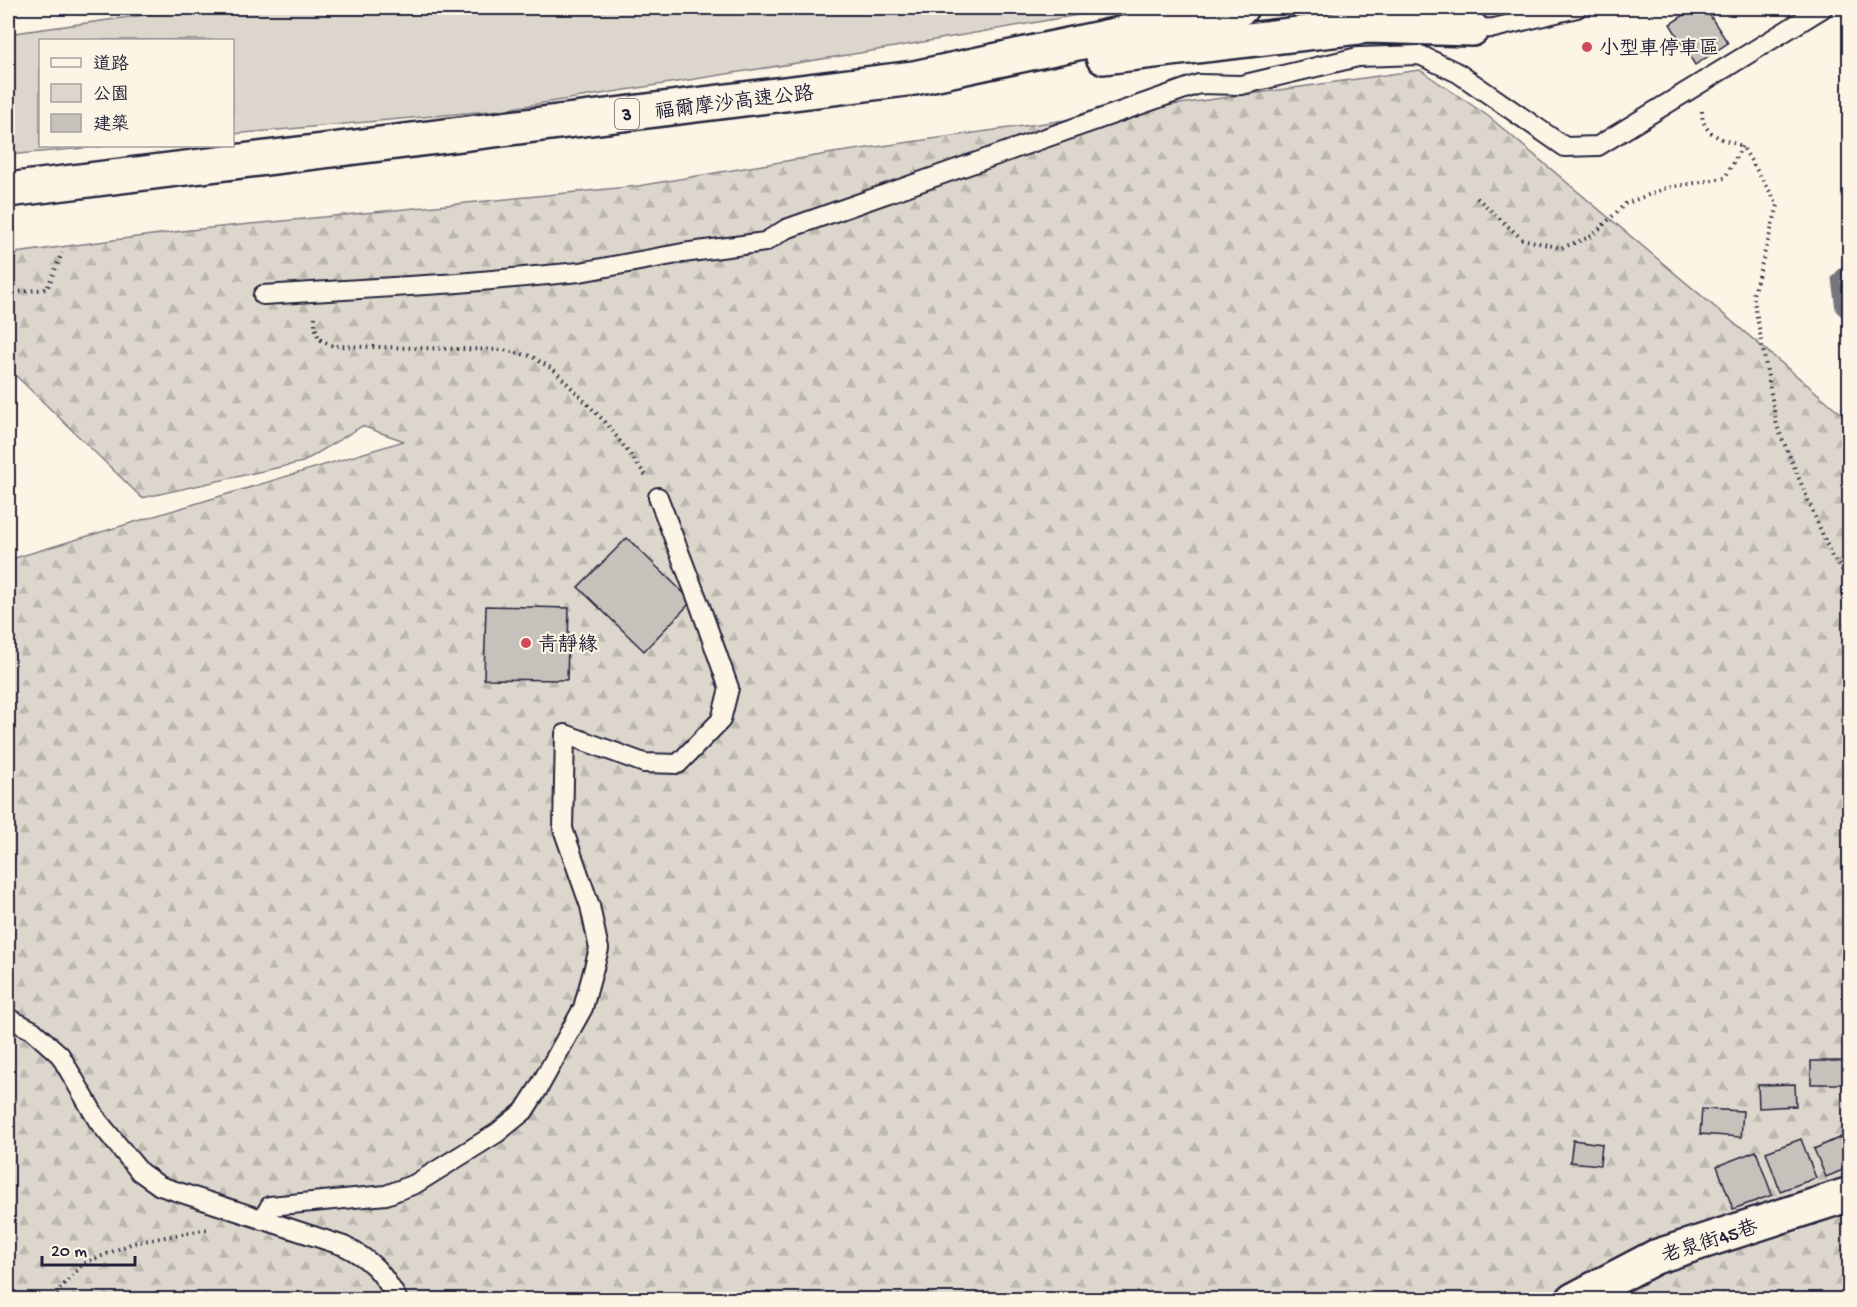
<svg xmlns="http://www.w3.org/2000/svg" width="1857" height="1307" font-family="'Gochi Hand','LXGW WenKai TC',sans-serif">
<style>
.green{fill:#dcd6cc;stroke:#7f7c84;stroke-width:1.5}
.forest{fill:url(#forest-firs);stroke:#7f7c84;stroke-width:1.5}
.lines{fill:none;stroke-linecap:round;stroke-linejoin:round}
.stream{stroke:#78757e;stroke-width:9}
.building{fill:#c6c1bb;stroke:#22223b;stroke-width:1.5}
.service-casing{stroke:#22223b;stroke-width:22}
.minor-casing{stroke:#22223b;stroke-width:38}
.motorway-casing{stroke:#22223b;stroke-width:38}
.path{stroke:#22223b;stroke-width:4;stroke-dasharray:1.5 4.5;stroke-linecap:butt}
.service{stroke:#fcf5e5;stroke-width:18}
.minor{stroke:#fcf5e5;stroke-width:33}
.motorway{stroke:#fcf5e5;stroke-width:33}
.poi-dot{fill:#d1495b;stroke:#fcf5e5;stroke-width:2}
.labels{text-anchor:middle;stroke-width:4.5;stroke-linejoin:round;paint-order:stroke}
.shield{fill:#fcf5e5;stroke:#63616e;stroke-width:1.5}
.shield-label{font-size:18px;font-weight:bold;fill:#22223b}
.poi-label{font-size:20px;fill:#22223b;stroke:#fcf5e5;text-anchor:start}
.street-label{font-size:20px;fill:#22223b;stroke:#fcf5e5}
</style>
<defs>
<pattern id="forest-firs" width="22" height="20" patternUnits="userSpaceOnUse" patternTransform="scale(1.5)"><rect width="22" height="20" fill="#dcd6cc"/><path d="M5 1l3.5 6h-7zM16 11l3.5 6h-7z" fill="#bcb7b0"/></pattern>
</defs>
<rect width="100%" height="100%" fill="#fcf5e5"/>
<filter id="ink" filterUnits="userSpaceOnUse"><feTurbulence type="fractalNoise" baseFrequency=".0167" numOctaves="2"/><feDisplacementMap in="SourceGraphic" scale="12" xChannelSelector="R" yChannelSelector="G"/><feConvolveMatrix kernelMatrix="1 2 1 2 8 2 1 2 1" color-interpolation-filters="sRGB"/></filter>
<g filter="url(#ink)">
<path class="green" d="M194 8H1118L860 53 500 110 233 134 232 40H40V146H107L8 155V34Z"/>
<path class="forest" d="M1420 70 1488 116 1849 420V1299H8V560L404 441 362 426 303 462 142 498 8 368V254L190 230 638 186 833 153Z"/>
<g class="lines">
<path class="stream" d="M1850 264 1836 279 1840 309 1850 318"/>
</g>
<path class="building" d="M1695 8H1705L1728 43 1695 65 1670 24Z
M627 538 692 601 644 651 578 587Z
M486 606 569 608 567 680 484 679Z
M1811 1061H1850V1084H1811Z
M1795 1084 1796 1106 1759 1108 1758 1085Z
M1702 1109 1743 1111 1741 1137 1700 1134Z
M1850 1133V1167L1826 1177 1814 1149Z
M1801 1139 1816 1178 1780 1191 1766 1152Z
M1573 1140 1602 1144 1600 1165 1570 1162Z
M1756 1151 1772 1195 1733 1209 1717 1166Z"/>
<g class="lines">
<defs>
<path id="service" d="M1472 29 1494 28 1577 8
M263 295 458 283 580 272 683 253 765 242 786 229 1199 84 1241 85 1358 57 1420 55 1458 73 1565 147 1598 146 1823 8
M8 1018 32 1030 60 1055 98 1121 140 1172 160 1186 344 1246C372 1260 382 1272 398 1300
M262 1220 270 1206 386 1195 415 1184 497 1133 524 1111 538 1089 583 1008 599 949 590 906 563 829 565 734 644 763 678 764 721 720 729 688 700 606 658 497"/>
<path id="minor" d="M1573 1300 1655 1257 1850 1194"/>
<path id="motorway" d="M1103 57 1367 26 1472 29
M8 190 914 78 1241 8"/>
</defs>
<use href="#service" class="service-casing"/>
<use href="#minor" class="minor-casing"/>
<use href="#motorway" class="motorway-casing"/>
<path class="path" d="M1702 111C1701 135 1724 140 1742 146
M1477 198 1522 239 1561 248 1592 236 1625 204 1666 188 1725 178 1742 146 1778 205 1753 295 1777 426 1832 557 1850 580
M8 293 47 289 62 253
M315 317V327L319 339 333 346 503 350 531 356 554 370 607 424 647 477
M55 1300 58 1291 83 1264 133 1243 209 1229"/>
<use href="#service" class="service"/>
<use href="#minor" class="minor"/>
<use href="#motorway" class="motorway"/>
</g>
</g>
<g class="poi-dot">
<circle cx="1587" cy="47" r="6"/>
<circle cx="526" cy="643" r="6"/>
</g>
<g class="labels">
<rect class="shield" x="615" y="99" width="24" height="30" rx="4.5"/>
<g class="shield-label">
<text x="627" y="120">3</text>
</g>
<g class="poi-label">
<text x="1599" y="54">小型車停車區</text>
<text x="538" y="650">青靜緣</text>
</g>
<g class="street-label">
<text transform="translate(734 101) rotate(-7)" y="7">福爾摩沙高速公路</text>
<text transform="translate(1709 1240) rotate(-18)" y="7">老泉街45巷</text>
</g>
</g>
<rect width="1857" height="1307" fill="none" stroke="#fcf5e5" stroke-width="30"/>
<rect x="15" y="15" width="1827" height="1277" fill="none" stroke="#22223b" stroke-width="2" filter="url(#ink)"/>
<rect x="39" y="39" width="195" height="108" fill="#fcf5e5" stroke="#a5a1a1" stroke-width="1.5"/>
<rect x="51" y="58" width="30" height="9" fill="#fcf5e5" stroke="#a5a1a1" stroke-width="1.5"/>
<text x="93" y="69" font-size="18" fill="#22223b">道路</text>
<rect x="51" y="84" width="30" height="18" fill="#dcd6cc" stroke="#a5a1a1" stroke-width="1.5"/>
<text x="93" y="99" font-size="18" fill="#22223b">公園</text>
<rect x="51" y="114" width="30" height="18" fill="#c6c1bb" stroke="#a5a1a1" stroke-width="1.5"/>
<text x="93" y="129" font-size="18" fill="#22223b">建築</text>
<path d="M42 1256v9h93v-9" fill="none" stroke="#22223b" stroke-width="3"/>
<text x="51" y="1256" font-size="18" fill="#22223b" stroke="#fcf5e5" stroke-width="4.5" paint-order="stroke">20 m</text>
</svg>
